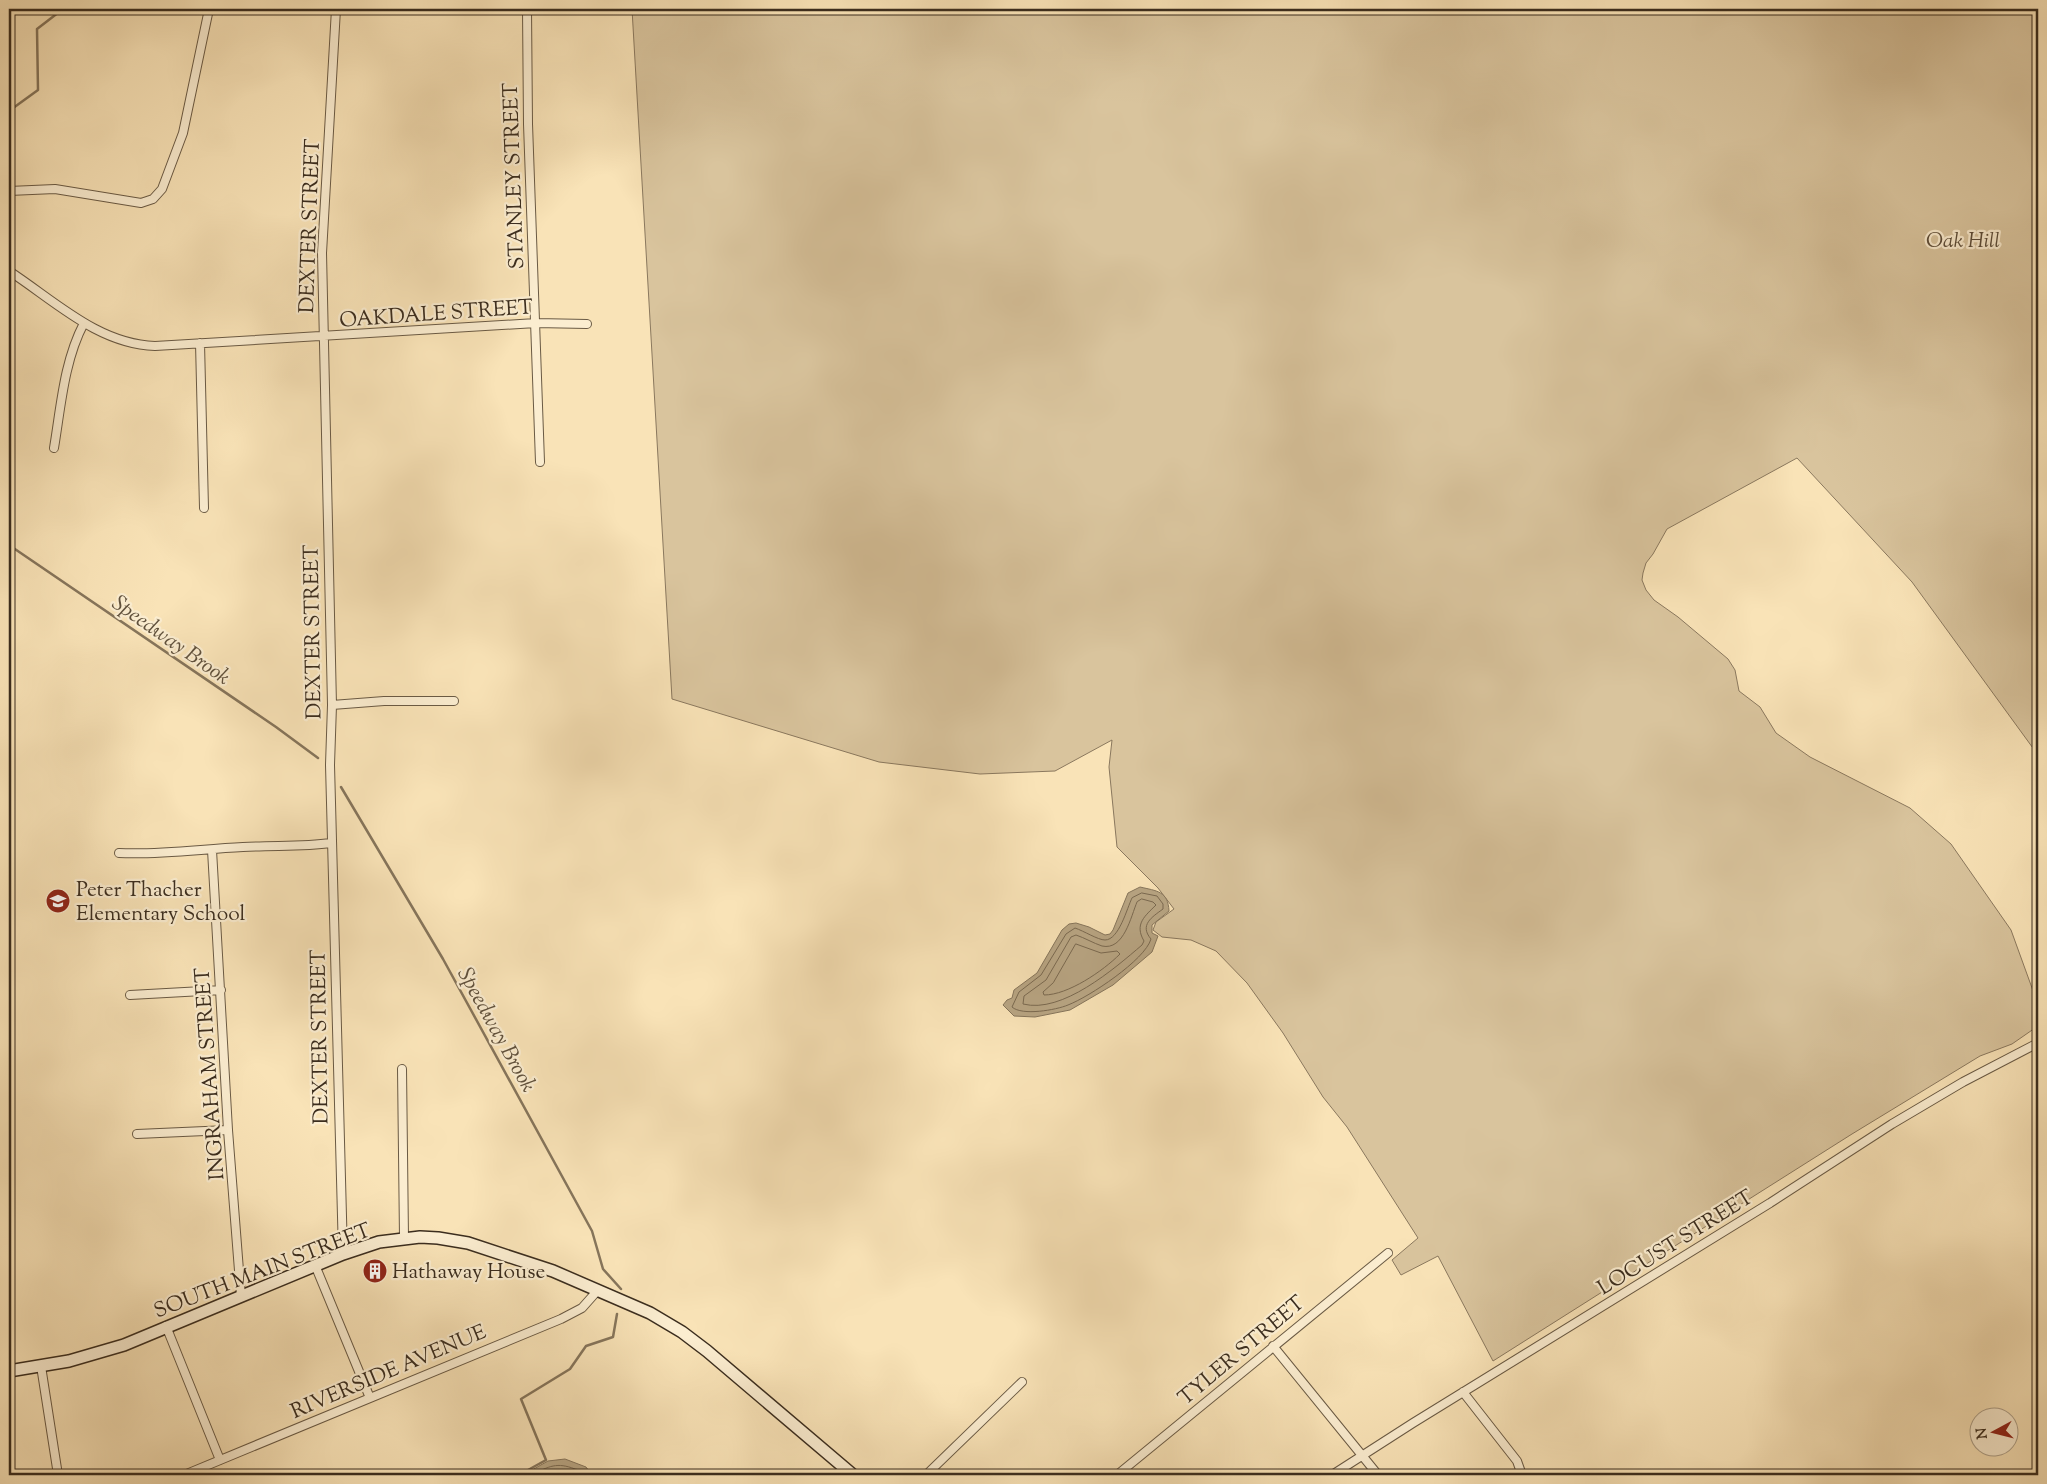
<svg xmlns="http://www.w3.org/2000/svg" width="2047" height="1484" font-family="'Sorts Mill Goudy',serif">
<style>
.green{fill:#d9c49d;stroke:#8a785e}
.water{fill:#b8a583;stroke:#86755b}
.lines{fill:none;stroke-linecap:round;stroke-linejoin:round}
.shore{stroke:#7a6950;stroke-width:1}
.stream{stroke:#86755b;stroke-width:2.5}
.minor-casing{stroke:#6a5a44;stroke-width:10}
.secondary-casing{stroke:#3b2d1e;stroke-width:14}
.minor{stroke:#fbedd0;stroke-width:8}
.secondary{stroke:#fbedd0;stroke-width:11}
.labels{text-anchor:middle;stroke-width:4.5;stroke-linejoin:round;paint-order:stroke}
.street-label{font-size:21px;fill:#3b2d1e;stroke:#fbedd0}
.park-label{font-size:21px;font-style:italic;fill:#5b4b37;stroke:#fbedd0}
.poi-label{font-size:21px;fill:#3b2d1e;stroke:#fbedd0;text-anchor:start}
.water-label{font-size:22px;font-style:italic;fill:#60513c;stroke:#fbedd0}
</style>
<rect width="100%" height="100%" fill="#f9e3b7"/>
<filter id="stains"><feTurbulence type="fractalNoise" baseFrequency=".004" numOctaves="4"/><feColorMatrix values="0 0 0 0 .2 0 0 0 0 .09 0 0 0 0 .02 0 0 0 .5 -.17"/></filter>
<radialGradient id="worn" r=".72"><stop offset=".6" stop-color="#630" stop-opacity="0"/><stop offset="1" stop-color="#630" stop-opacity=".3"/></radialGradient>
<path class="green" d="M632 9H2038V755L1912 582 1797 458 1667 529 1653 554 1646 563 1643 573 1642 580 1646 590 1654 600 1678 617 1728 659 1735 670 1739 691 1760 707 1776 733 1810 757 1910 808 1951 844 2011 930 2036 999 2038 1026 2012 1044 1980 1056 1852 1134 1493 1361 1438 1256 1401 1275 1392 1260 1418 1238 1347 1127 1323 1097 1283 1033 1247 983 1216 951 1191 940 1162 937 1153 930 1156 922 1174 909 1158 888 1117 847 1109 767 1112 740 1055 771 980 774 879 762 672 699Z"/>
<path class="water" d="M1140 887C1157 891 1168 891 1169 911L1152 925V933L1158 936 1152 952 1113 985 1070 1010 1035 1017 1014 1016 1003 1005 1007 1000 1012 998 1014 990 1037 973 1062 930 1069 924 1076 923 1089 927 1105 935 1110 934 1113 930 1128 893Z
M565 1459 586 1467 592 1475H523L548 1461Z"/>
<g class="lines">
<path class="shore" d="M1142 893 1157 896 1163 904V909C1152 917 1139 925 1151 939 1145 960 1089 997 1068 1005 1056 1010 1022 1016 1012 1007L1019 992 1041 975 1066 934 1075 928C1084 931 1098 940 1105 940 1119 940 1127 908 1132 898Z
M1142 899 1153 902 1156 905C1145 916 1134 924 1144 941L1142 945C1114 969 1062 1014 1023 1004L1024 996 1046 980 1071 937 1076 935C1085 938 1093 943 1102 946 1124 951 1131 916 1137 902Z
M1076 944 1101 953 1117 951 1120 954C1103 971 1068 995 1044 995L1043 992 1053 983Z
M532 1475C549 1466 557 1462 575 1469 580 1470 583 1471 586 1475"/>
<path class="stream" d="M9 111 38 90 37 29 63 9
M9 545 276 727 318 758
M341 787 443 959 592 1231 603 1269 621 1289
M519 1475 546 1460 521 1399 570 1369 586 1346 613 1337 617 1314"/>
<defs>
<path id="minor" d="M336 9 322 253 332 705 330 765 343 1254
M527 9 528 124 540 462
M9 191 55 189 141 203 153 199 162 189 183 133 209 9
M9 271C55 301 98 344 155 346L536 323 587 324
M200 343 204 508
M54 448C61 406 64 361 84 323
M332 705 384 701H454
M212 850 228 1130 241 1296
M119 853C160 855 201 849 243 847 273 845 302 847 331 843
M130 995 221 990
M402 1069 404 1238
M137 1134 228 1130
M315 1265 370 1398
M166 1326 220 1460
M1273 1346 1378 1475
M41 1366 58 1475
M1463 1392 1517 1461 1522 1475
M184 1475 561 1319 582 1308 598 1290
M926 1475 1022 1382
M1117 1475 1388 1253
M1332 1475 1413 1423 1770 1203 1892 1124 1963 1082 2038 1043"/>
<path id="secondary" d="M9 1371 69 1361 124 1345 343 1254 379 1242 420 1237 438 1238 468 1243 553 1271 650 1313 682 1332 707 1351 853 1475"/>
</defs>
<use href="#minor" class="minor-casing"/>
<use href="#secondary" class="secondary-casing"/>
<use href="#minor" class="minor"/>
<use href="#secondary" class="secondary"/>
</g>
<defs>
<symbol id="school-disc" viewBox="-11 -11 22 22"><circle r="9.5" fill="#8f2418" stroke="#fbedd0"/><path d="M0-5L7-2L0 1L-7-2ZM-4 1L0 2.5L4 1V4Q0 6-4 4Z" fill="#fff"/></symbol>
<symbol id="building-disc" viewBox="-11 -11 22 22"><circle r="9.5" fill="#8f2418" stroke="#fbedd0"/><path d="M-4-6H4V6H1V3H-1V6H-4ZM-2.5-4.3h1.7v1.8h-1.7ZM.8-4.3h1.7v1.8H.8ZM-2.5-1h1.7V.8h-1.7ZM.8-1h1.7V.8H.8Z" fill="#fff"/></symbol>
</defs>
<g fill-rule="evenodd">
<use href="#school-disc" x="44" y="887" width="28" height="28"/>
<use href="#building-disc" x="361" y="1257" width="28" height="28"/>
</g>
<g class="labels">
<g class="street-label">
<text transform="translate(513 176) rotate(-92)" y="7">STANLEY STREET</text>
<text transform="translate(309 226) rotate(-88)" y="7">DEXTER STREET</text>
<text transform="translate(436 313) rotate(-4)" y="7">OAKDALE STREET</text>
<text transform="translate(312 632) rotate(-91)" y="7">DEXTER STREET</text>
<text transform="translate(319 1037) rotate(-91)" y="7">DEXTER STREET</text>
<text transform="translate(209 1074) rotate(-94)" y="7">INGRAHAM STREET</text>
<text transform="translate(1675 1242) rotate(-32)" y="7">LOCUST STREET</text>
<text transform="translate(262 1270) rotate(-21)" y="7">SOUTH MAIN STREET</text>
<text transform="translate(1241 1350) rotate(-40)" y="7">TYLER STREET</text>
<text transform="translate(388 1371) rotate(-23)" y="7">RIVERSIDE AVENUE</text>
</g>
<g class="park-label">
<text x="1963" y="247">Oak Hill</text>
</g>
<g class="poi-label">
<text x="76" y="896">Peter Thacher<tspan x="76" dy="24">Elementary School</tspan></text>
<text x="392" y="1278">Hathaway House</text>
</g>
<g class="water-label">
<text transform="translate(172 639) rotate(35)" y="8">Speedway Brook</text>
<text transform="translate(498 1029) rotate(61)" y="8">Speedway Brook</text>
</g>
</g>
<rect width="2047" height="1484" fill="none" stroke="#f9e3b7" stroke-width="30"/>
<rect x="10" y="10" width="2027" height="1464" fill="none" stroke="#3b2d1e" stroke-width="2.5"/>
<rect x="15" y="15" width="2017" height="1454" fill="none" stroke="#3b2d1e"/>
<g transform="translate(1994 1432) rotate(263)"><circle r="24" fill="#fbedd0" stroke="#aea089"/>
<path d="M0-4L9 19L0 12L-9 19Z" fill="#8f2418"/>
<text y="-8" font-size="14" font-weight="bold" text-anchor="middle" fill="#3b2d1e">N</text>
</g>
<rect width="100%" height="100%" filter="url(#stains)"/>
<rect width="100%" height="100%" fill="url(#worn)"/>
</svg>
